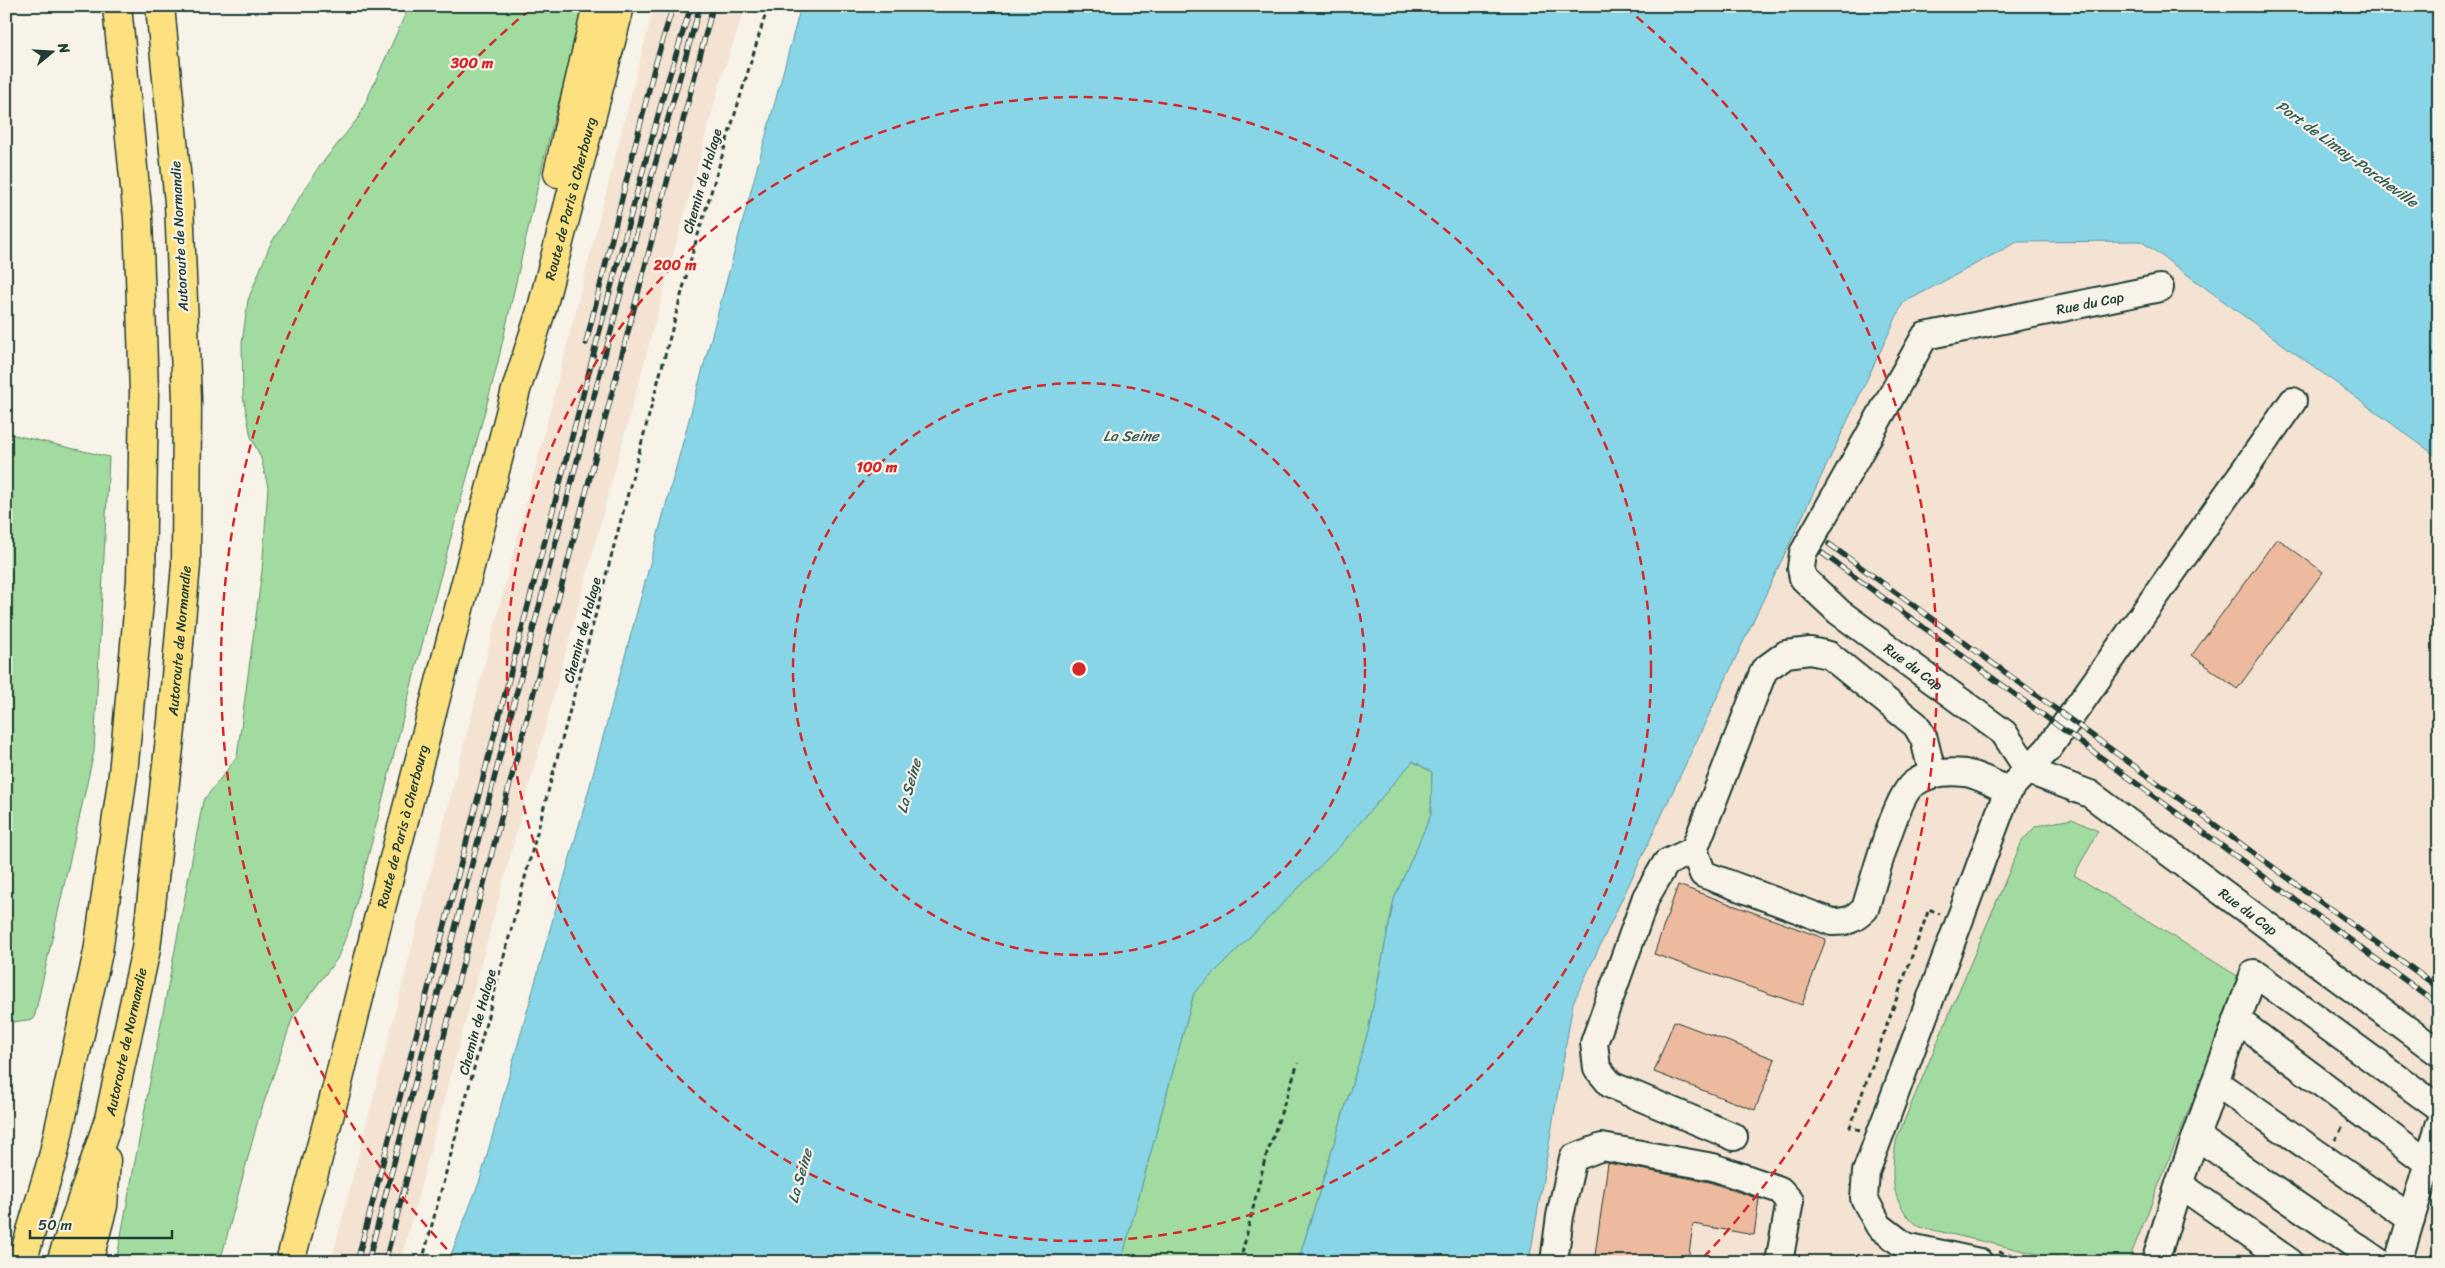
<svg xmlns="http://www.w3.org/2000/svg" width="2445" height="1268" font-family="Sriracha,sans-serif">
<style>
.built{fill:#f4e2d2}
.green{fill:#a2db9f;stroke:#608c6a}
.water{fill:#88d5e7;stroke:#5e989f}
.building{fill:#edba9e;stroke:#1f3d34}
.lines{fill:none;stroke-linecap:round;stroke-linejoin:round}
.minor-casing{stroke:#1f3d34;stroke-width:30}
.major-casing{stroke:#1f3d34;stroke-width:31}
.highway-casing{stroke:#1f3d34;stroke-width:31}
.path{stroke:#1f3d34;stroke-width:3;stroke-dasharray:5 4;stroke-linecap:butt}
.minor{stroke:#f7f3e8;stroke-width:26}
.major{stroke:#fde080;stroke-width:28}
.highway{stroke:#fde080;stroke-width:28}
.rail-casing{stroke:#1f3d34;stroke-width:5.5}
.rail{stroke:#f7f3e8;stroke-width:4;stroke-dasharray:11;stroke-linecap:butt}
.ring{fill:none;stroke:#d62828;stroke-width:2.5;stroke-dasharray:9 6}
.labels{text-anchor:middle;stroke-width:4.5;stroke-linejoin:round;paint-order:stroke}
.street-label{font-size:14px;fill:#1f3d34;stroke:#f7f3e8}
.water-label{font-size:15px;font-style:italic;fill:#345b58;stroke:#f7f3e8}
.centre{fill:#d62828;stroke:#f7f3e8;stroke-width:2.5}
.ring-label{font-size:15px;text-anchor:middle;font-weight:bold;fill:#d62828;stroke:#f7f3e8;stroke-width:4.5;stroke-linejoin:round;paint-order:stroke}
</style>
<rect width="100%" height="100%" fill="#f7f3e8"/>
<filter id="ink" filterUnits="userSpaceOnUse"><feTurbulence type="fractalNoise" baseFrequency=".02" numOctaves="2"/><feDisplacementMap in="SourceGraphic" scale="10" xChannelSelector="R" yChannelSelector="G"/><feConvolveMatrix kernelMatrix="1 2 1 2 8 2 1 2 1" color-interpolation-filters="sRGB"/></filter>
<g filter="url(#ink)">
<path class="built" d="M654 6H746L721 79 400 1262H331Z
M2141 241 2439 458V1262H1529L1573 1003 1903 303 2017 242Z"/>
<path class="green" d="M409 6H584L545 154 497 366 415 671 351 924 337 959 293 1017 258 1120 220 1262H116L203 801 237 757 262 571 268 487 261 458 251 437 243 396 242 343 248 300 270 245 316 171 359 117Z
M6 433 109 457 94 752 34 1019 6 1023Z
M1412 761 1432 772 1431 815 1394 899 1368 1032 1298 1262H1121L1194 993 1339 847Z
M2072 819 2098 831 2074 875 2239 977 2204 1072 2128 1262H2072L1920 1227C1889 1205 1890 1172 1897 1138L2022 841 2036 826Z"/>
<path class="water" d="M801 6H2439V458L2141 241 2017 242 1903 303 1573 1003 1529 1262H1298L1368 1032 1394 899 1431 815 1432 772 1413 761 1339 847 1194 993 1121 1262H448L480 1180 583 811Z"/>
<path class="building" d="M2277 538 2323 572 2237 689 2192 655Z
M1678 885 1826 939 1802 1005 1654 954Z
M1674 1021 1775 1059 1755 1110 1654 1072Z
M1608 1163 1709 1182 1759 1199 1754 1235 1693 1224 1688 1262H1594Z"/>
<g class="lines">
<defs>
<g id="minor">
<path id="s1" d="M2160 288 1925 336 1803 553 1801 568 1803 578 1839 612 2004 733 2029 771 2090 794 2439 1053"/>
<path d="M1933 775 1924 739 1916 725 1829 655 1810 651 1786 654 1764 670 1694 850 1703 874 1832 922C1847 922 1854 920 1865 909 1873 884 1895 798 1913 784 1928 773 1948 771 1965 773 1979 775 1995 785 2008 790"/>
<path d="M1694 850 1666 863 1646 897 1594 1043 1597 1068 1611 1085 1734 1137"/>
<path d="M2237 1020 2428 1163"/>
<path d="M2215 1082 2411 1219"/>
<path d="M2196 1136 2379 1262"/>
<path d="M2179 1184 2290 1262"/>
<path d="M1554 1262 1560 1216 1573 1158 1602 1147 1713 1167 1780 1190 1790 1201 1779 1262"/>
<path d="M1979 1262 1905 1246 1879 1226 1864 1198 1866 1172 2008 790 2048 749 2293 401"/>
<path d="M2155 1262 2179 1184 2254 973 2439 1108"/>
<path d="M2398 1262 2439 1126"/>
</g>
<g id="major">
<path d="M558 173 597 6"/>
<path id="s2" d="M290 1262 337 1087 379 916 516 390 542 308 620 6"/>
</g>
<g id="highway">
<path d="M22 1262 53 1157 98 952 123 774 141 580 144 391 138 218 117 6"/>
<path id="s3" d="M61 1262 109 1119 146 949 172 721 186 565 187 399 179 203 160 6"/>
<path d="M88 1262 103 1206 106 1160"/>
</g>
</defs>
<use href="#minor" class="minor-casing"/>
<use href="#major" class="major-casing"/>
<use href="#highway" class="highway-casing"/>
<path class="path" d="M1860 1130 1850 1127 1929 909 1940 914
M2335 1140 2343 1126
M1999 1252 2045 1262
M422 1262 693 251 768 6
M1240 1262 1264 1163 1298 1063
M2236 1262 2241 1254"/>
<use href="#minor" class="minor"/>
<use href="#major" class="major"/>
<use href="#highway" class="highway"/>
<defs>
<path id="rail" d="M586 343 654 69 673 6
M1829 544 2439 988
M1822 553 2439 1005
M357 1262 610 291 665 90 691 6
M368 1262 647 193 700 6
M385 1262 713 6"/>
</defs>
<use href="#rail" class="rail-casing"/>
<use href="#rail" class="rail"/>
</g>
</g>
<g class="ring">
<circle cx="1079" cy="669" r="286"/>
<circle cx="1079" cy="669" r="572"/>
<path d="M457 1260A858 858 0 0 1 533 7M1625 7A858 858 0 0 1 1701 1260"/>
</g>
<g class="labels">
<g class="street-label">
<text transform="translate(702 181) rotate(-74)" y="5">Chemin de Halage</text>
<text dy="5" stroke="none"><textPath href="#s2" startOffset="1100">Route de Paris à Cherbourg</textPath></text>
<text transform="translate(179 236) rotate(-93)" y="5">Autoroute de Normandie</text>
<text transform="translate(2090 303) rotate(-11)" y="5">Rue du Cap</text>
<text transform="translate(582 630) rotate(-75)" y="5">Chemin de Halage</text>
<text dy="5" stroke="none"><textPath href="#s3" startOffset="635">Autoroute de Normandie</textPath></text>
<text dy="5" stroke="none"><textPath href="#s1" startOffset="656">Rue du Cap</textPath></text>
<text dy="5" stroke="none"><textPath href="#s2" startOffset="450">Route de Paris à Cherbourg</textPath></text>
<text dy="5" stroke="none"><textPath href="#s1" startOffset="1076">Rue du Cap</textPath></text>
<text transform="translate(477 1022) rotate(-75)" y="5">Chemin de Halage</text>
<text dy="5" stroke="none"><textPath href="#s3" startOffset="230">Autoroute de Normandie</textPath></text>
</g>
<g class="water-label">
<text transform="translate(2347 154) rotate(36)" y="5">Port de Limay-Porcheville</text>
<text x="1131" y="441">La Seine</text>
<text transform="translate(909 786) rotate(-74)" y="5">La Seine</text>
<text transform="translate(800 1176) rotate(-74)" y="5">La Seine</text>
</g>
</g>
<circle cx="1079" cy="669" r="8" class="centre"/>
<g class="ring-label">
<text x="472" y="68">300 m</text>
<text x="675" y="270">200 m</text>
<text x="877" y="472">100 m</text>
</g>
<rect width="2445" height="1268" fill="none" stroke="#f7f3e8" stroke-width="25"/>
<rect x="12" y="12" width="2420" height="1243" fill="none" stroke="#1f3d34" stroke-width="2" filter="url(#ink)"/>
<g transform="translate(52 52) rotate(72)" stroke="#f7f3e8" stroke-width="4" paint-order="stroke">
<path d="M0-4L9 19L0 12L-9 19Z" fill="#1f3d34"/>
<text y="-8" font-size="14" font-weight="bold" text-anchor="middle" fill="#1f3d34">N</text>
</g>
<path d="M30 1230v8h142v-8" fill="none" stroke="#1f3d34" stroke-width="2.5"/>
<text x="38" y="1230" font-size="15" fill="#1f3d34" stroke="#f7f3e8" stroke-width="4" paint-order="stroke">50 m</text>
</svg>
